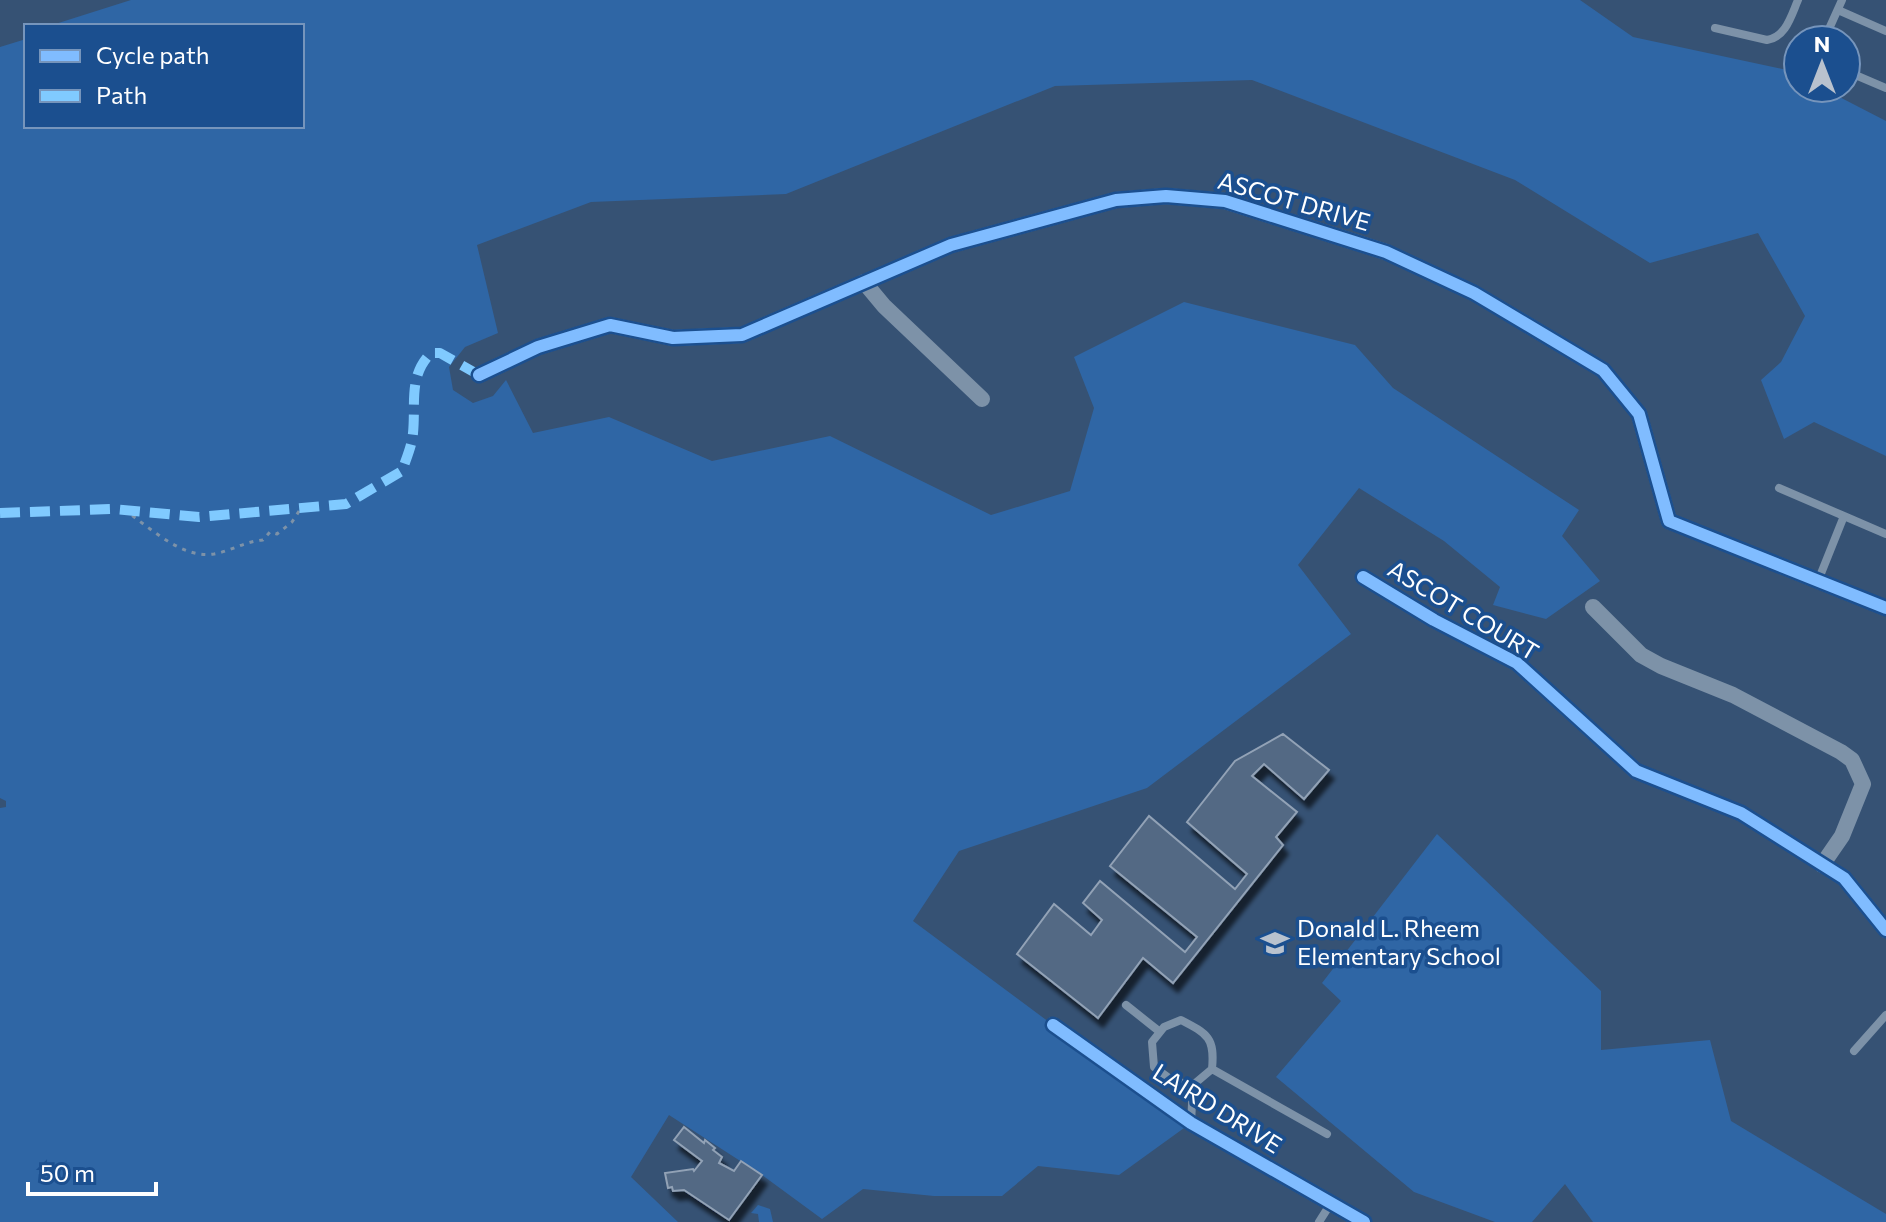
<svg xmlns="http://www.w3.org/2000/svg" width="1886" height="1222" font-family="Commissioner,sans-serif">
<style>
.green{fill:#2f66a5}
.building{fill:#526984;stroke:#92a2b6;stroke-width:2;filter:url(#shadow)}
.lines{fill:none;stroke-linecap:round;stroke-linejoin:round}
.path{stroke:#7d92a8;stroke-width:3;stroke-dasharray:4 6;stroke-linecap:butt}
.lane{stroke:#7d92a8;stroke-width:8}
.street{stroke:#7d92a8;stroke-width:16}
.quiet{stroke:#80caff;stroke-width:10;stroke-dasharray:20 10;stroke-linecap:butt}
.cycleway-casing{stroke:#1b4f8f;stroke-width:17}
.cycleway{stroke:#80bcff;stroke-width:12}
.labels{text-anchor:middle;stroke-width:7;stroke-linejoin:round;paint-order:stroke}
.street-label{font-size:24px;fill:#fff;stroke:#1b4f8f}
.poi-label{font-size:24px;fill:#fff;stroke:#1b4f8f;text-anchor:start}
</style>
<defs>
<filter id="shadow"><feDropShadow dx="5" dy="9" stdDeviation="2" flood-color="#0009"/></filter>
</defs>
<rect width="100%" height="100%" fill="#365274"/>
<path class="green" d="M131 0H1580L1633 37 1787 70 1798 76V88H1822L1886 121V456L1814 422 1784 439 1761 380 1781 362 1805 316 1758 233 1650 263 1515 180 1252 80 1055 86 786 194 591 202 477 245 498 333 465 347 449 367 453 390 473 403 493 396 506 380 533 433 609 417 712 461 830 436 991 515 1070 491 1094 408 1074 357 1184 302 1355 345 1393 388 1579 510 1562 536 1600 581 1546 619 1493 605 1500 587 1444 541 1359 488 1298 565 1351 634 1147 788 959 851 913 921 1053 1025 1191 1123 1119 1175 1038 1166 1002 1196H934L863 1189 822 1219 762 1175 669 1115 631 1177 678 1222H0V808L6 807V801L0 798V47L26 39V126H302V26H49Z
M1437 834 1601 991V1050L1710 1040 1731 1121 1886 1214V1222H1593L1565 1184 1532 1222H1495L1414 1192 1276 1077 1341 1001 1322 983Z
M758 1205 770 1209 773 1222H759L758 1214 751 1213Z"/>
<path class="building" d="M1283 734 1329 770 1304 799 1264 764 1252 776 1297 812 1276 837 1283 845 1173 983 1143 958 1098 1018 1017 954 1054 904 1091 935 1102 920 1083 903 1100 881 1185 952 1197 937 1110 866 1149 816 1235 889 1247 874 1187 822 1235 761Z
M684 1127 704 1143 705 1140 715 1148 713 1150 722 1157 719 1163 734 1171 741 1161 762 1175 729 1220 684 1190 673 1191 672 1187 668 1188 665 1173 693 1169 694 1171 702 1161 674 1140Z"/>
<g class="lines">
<path class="path" d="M124 510C150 527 181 559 214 554 231 551 246 541 263 540L270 532 277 534 292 522 301 508"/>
<path class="lane" d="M1838 10 1886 31
M1715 28 1767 40C1786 37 1791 16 1798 0
M1824 40 1842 0
M1846 71 1886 88
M1779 488 1844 516 1818 581
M1844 516 1886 534
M1126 1005 1160 1032
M1181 1020C1208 1034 1215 1038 1212 1069L1193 1085 1173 1081 1154 1067 1152 1042 1164 1027Z
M1854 1051 1886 1015
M1212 1069 1327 1134
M1191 1123 1193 1085
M1319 1222 1331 1203"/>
<path class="street" d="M864 282 884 306 982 399
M479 375 538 347 610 325 673 338 742 335 951 245 1116 200 1166 196 1225 201 1386 252 1474 293 1603 370 1639 414 1669 521 1886 608
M1363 577 1434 620 1517 663 1636 771 1741 813 1844 878 1886 930
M1593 607 1641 655 1661 666 1733 695 1841 752 1852 760 1863 784 1842 836 1822 865
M1053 1025 1191 1123 1364 1222"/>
<path class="quiet" d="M0 513 113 509 199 517 346 504 402 471C406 459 412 446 413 433 416 404 408 376 431 353H440L479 375"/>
<defs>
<path id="cycleway" d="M479 375 538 347 610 325 673 338 742 335 951 245 1116 200 1166 196 1225 201 1386 252 1474 293 1603 370 1639 414 1669 521 1886 608
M1363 577 1434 620 1517 663 1636 771 1741 813 1844 878 1886 930
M1053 1025 1191 1123 1364 1222"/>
</defs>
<use href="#cycleway" class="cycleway-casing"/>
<use href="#cycleway" class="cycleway"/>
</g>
<defs>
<symbol id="school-bare" viewBox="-9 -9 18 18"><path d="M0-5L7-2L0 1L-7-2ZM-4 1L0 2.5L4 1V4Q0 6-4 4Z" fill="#b9c2ce" stroke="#1b4f8f" stroke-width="2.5" paint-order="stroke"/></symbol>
</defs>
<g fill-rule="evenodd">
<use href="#school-bare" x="1255" y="923" width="40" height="40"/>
</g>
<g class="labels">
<g class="street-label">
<text transform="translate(1294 202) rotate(16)" y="8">ASCOT DRIVE</text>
<text transform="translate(1463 611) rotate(31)" y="8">ASCOT COURT</text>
<text transform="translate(1217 1109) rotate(32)" y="8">LAIRD DRIVE</text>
</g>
<g class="poi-label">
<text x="1297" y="937">Donald L. Rheem<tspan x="1297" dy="28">Elementary School</tspan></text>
</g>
</g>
<rect x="24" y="24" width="280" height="104" fill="#1b4f8f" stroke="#7695bc" stroke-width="2"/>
<rect x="40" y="50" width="40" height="12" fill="#80bcff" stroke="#7695bc" stroke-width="2"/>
<text x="96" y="64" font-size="24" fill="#ffffff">Cycle path</text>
<rect x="40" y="90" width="40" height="12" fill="#80caff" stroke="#7695bc" stroke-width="2"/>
<text x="96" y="104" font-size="24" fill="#ffffff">Path</text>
<g transform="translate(1822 64)"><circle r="38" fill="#1b4f8f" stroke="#7695bc" stroke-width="2"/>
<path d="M0-6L14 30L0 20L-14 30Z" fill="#b9c2ce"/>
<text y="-12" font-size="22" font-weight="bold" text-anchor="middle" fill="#ffffff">N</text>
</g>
<path d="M28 1182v12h128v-12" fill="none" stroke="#ffffff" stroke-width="4"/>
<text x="40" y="1182" font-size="24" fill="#ffffff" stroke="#1b4f8f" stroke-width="6" paint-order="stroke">50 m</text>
</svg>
